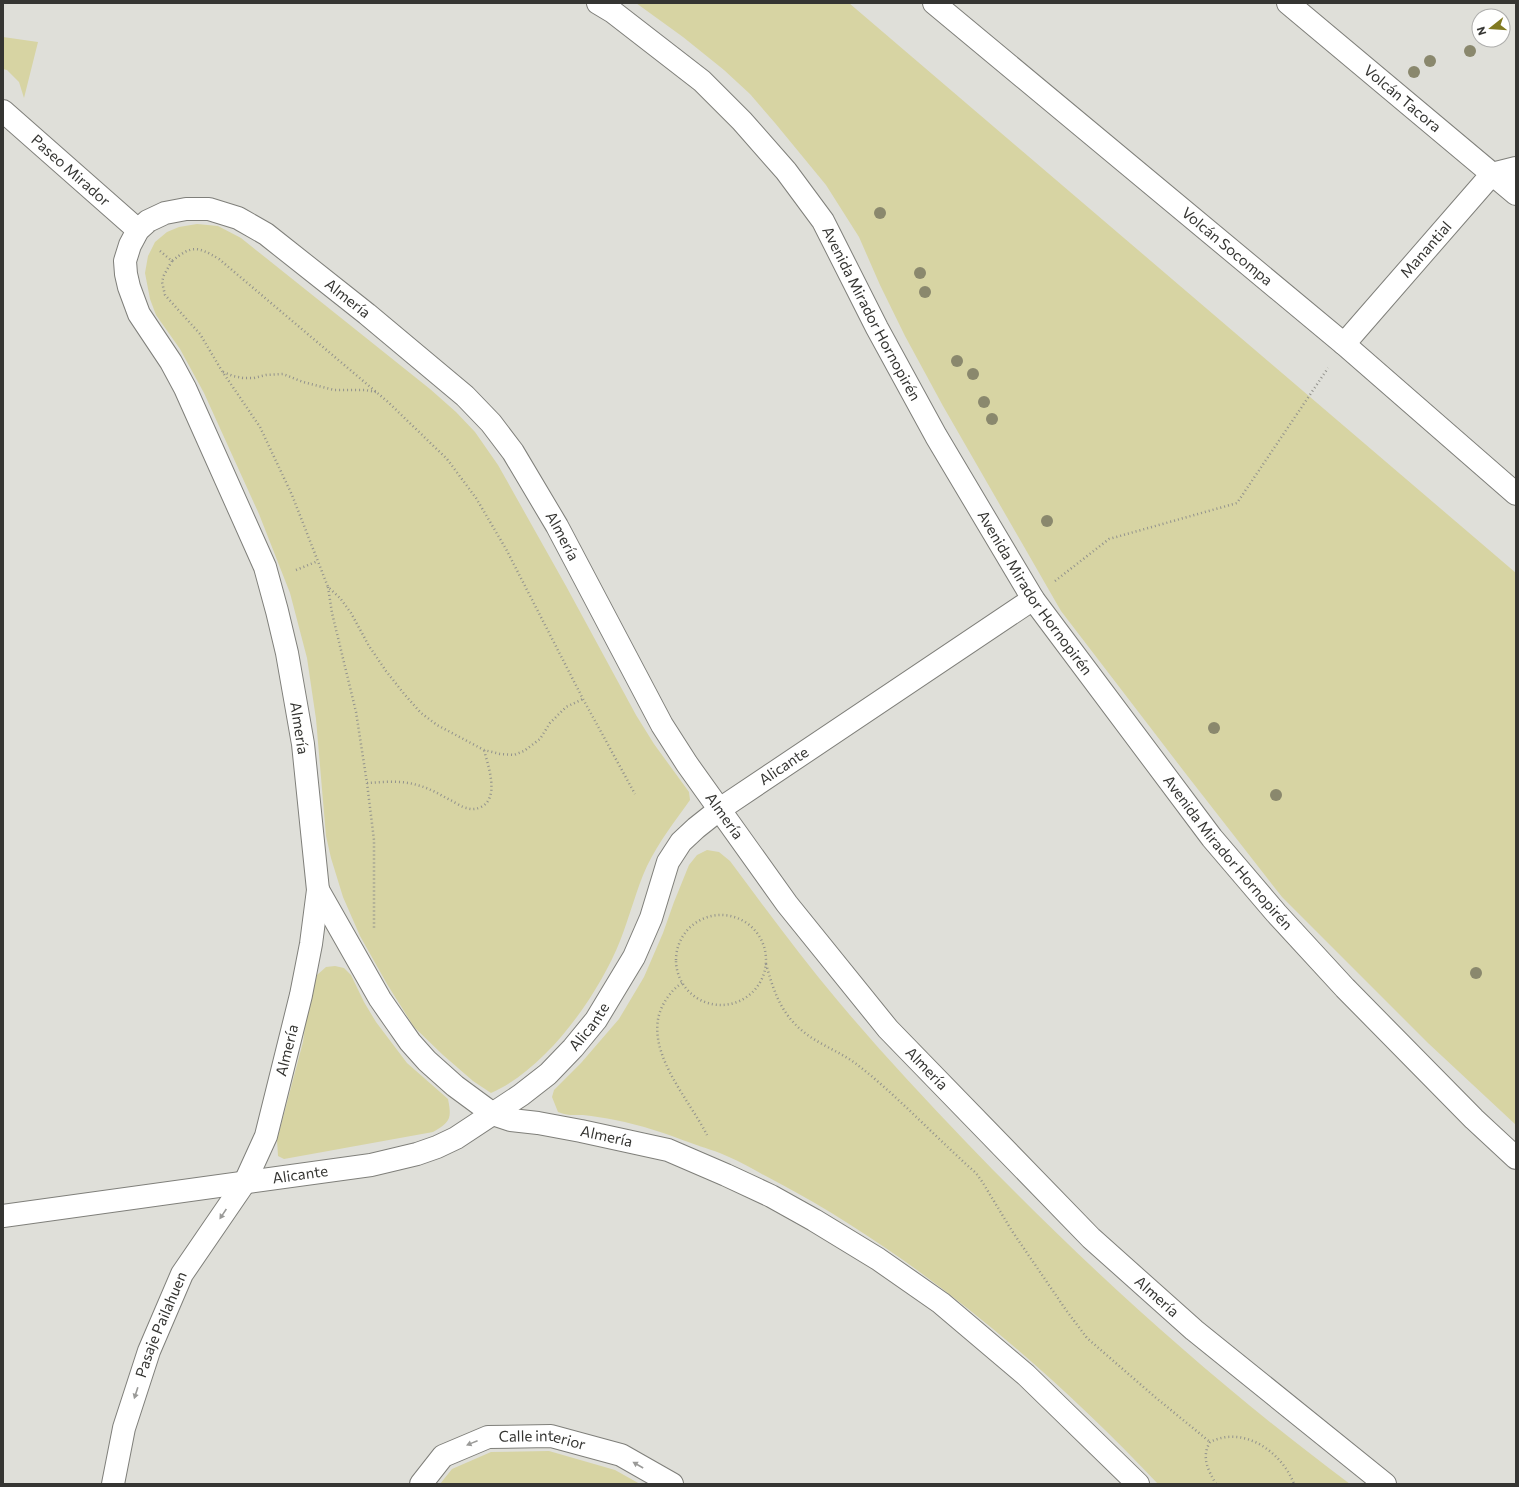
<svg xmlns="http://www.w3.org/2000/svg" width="1519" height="1487" font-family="Commissioner,sans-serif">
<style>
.green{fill:#d7d4a3}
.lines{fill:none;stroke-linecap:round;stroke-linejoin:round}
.minor-casing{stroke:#7f7f7a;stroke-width:24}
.path{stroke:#92928d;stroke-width:2.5;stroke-dasharray:1 3;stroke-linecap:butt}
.minor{stroke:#fff;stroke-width:22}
.tree{fill:#8a886d}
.oneway{fill:#9a9a98}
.labels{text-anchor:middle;stroke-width:3;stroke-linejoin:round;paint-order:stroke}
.street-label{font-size:15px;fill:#353532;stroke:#fffffe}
</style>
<rect width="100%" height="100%" fill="#dfdfd9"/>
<path class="green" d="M636 3H849L1516 573V1125L1428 1043 1282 897 1186 774 1061 611 943 406 905 336 880 285 859 237 826 185 775 123 750 94 724 70 683 37Z
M3 37 38 42 24 98 19 82 7 70 3 69Z
M197 224 218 226 241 238 430 389 456 412 475 432 498 465 566 586 636 715 654 744 689 792 690 800C675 821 658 843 647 866 636 890 630 916 620 941 598 996 546 1069 491 1093L473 1081 443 1055 414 1027 387 984 360 936 343 897 331 858 326 836 316 719 307 658 290 593 259 514 204 393 180 349 156 315 150 299 145 273 148 256 155 242 167 232 179 227Z
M707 850 719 852 730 861C765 908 800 956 838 1001 879 1050 922 1096 966 1142 1085 1266 1213 1382 1350 1484H1158C1048 1368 918 1257 777 1182 761 1174 745 1164 729 1157 717 1151 704 1148 691 1143 667 1134 641 1125 615 1120 605 1118 594 1116 583 1115 574 1115 567 1116 558 1112L552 1097 554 1090 581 1063 619 1019 644 977 663 933 674 902 689 865 697 855Z
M335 966 344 968 351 975 364 1002 376 1022 407 1063 448 1099C452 1119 450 1122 433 1132L284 1159 278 1156 277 1140 303 1042 306 1019 317 975 326 967Z
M549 1451 615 1470 640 1484H440L452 1469 491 1452Z"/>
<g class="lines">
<defs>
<g id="minor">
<path id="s1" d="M598 3 613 12 702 81 742 121 786 171 823 221 877 328 936 436 1033 599 1212 838 1276 913 1345 988 1474 1119 1516 1158"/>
<path id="s2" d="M934 3 1344 344 1516 494"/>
<path id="s3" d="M1288 3 1516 194"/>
<path id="s4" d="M3 111 138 230"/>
<path id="s5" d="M1344 344 1492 174 1516 168"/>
<path id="s6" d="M318 890 380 999 396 1022 410 1042 427 1061 455 1086 493 1114 511 1120 538 1123 581 1131 668 1150 726 1175 771 1196 814 1220 878 1259 941 1303 1026 1375 1138 1484"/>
<path id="s7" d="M3 1216 371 1165 417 1154 437 1147 456 1138 521 1095 548 1074 573 1048 596 1020 634 957 651 918 668 862 681 842 696 828 720 809 1033 599"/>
<path id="s8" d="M113 1484 124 1428 149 1351 182 1274 245 1182 266 1136 301 995 311 944 318 890 303 744 287 653 277 611 265 567 185 388 171 362 139 314 129 287 126 274 125 261 130 245 138 230 148 221 165 213 186 209H209L238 218 266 234 367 314 465 396 491 423 513 452 557 526 662 725 687 764 787 904 888 1029 1091 1238 1194 1330 1385 1484"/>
<path id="s9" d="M421 1484 443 1456 488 1437 551 1436 621 1455 672 1484"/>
</g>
</defs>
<use href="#minor" class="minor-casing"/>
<path class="path" d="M160 251 172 261C192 245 197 246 219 259L388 402 447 459 476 498 506 549 583 699 635 794
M172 261 164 275 162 282 165 295 200 334 222 371 260 427 292 495 328 587 340 598 351 613 369 646 386 671 405 695 421 713 437 725 484 750 500 754 514 755 524 751 540 739 550 723 566 707 583 699
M223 372 233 376 243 378H254L266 375 283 374 303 382 334 390H365L376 392
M296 570 318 561
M1055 581 1109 539 1237 503 1328 368
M328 587 332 613 356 712 367 783 374 840V928
M367 783C383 782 401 780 417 785 429 788 439 794 450 800 455 802 461 807 467 808 472 810 476 809 481 807 500 798 488 765 484 750
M676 960a45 45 0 1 1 90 0a45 45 0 1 1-90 0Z
M766 964C772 985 778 1006 794 1023 812 1043 839 1050 859 1066 901 1099 936 1138 976 1173L983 1183 1012 1231 1066 1310 1087 1338 1155 1397 1210 1442
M682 983C672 990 666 998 661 1009 644 1051 689 1099 707 1135
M1216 1484C1208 1470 1201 1457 1210 1442 1244 1425 1282 1452 1294 1484"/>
<use href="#minor" class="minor"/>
</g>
<g class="tree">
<circle cx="1470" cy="51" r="6"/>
<circle cx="1430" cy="61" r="6"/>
<circle cx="1414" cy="72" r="6"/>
<circle cx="880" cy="213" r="6"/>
<circle cx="920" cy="273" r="6"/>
<circle cx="925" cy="292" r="6"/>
<circle cx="957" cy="361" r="6"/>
<circle cx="973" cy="374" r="6"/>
<circle cx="984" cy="402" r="6"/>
<circle cx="992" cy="419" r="6"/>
<circle cx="1047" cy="521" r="6"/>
<circle cx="1214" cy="728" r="6"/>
<circle cx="1276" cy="795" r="6"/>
<circle cx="1476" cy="973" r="6"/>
</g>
<defs><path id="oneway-solid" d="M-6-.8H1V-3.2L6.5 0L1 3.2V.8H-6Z"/></defs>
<g class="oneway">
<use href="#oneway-solid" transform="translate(223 1214) rotate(124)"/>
<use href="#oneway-solid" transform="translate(136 1393) rotate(108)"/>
<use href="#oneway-solid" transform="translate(472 1443) rotate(158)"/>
<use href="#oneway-solid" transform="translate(638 1465) rotate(-150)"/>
</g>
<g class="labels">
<g class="street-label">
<text dy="5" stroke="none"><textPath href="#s3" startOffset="149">Volcán Tacora</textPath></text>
<text dy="5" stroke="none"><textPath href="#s4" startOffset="90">Paseo Mirador</textPath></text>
<text dy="5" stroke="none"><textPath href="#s2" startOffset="381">Volcán Socompa</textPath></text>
<text dy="5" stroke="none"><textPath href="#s5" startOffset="125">Manantial</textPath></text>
<text dy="5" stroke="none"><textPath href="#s8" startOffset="1579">Almería</textPath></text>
<text dy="5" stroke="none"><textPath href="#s1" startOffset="420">Avenida Mirador Hornopirén</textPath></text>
<text dy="5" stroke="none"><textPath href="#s8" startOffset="1903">Almería</textPath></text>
<text dy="5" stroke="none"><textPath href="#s1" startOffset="744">Avenida Mirador Hornopirén</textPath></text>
<text transform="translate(299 728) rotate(81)" y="5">Almería</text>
<text dy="5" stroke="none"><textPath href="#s7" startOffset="972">Alicante</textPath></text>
<text dy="5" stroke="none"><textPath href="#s8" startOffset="2227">Almería</textPath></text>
<text dy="5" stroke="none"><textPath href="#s1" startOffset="1068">Avenida Mirador Hornopirén</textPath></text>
<text dy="5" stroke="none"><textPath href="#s7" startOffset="636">Alicante</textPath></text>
<text dy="5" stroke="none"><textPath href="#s8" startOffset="472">Almería</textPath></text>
<text dy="5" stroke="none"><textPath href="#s8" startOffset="2551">Almería</textPath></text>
<text dy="5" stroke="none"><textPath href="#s6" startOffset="404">Almería</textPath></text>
<text dy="5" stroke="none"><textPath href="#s7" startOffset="300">Alicante</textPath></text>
<text dy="5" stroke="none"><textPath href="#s8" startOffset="2875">Almería</textPath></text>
<text dy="5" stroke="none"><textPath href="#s8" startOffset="167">Pasaje Pailahuen</textPath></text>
<text dy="5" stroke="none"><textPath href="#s9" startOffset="139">Calle interior</textPath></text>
</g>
</g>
<rect width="1519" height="1487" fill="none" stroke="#353532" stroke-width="8"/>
<g transform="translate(1491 28) rotate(253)"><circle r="19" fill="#fffffe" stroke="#aeaeac"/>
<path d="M0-3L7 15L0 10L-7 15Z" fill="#817a20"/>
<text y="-6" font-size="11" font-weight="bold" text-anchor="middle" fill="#353532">N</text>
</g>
</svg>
